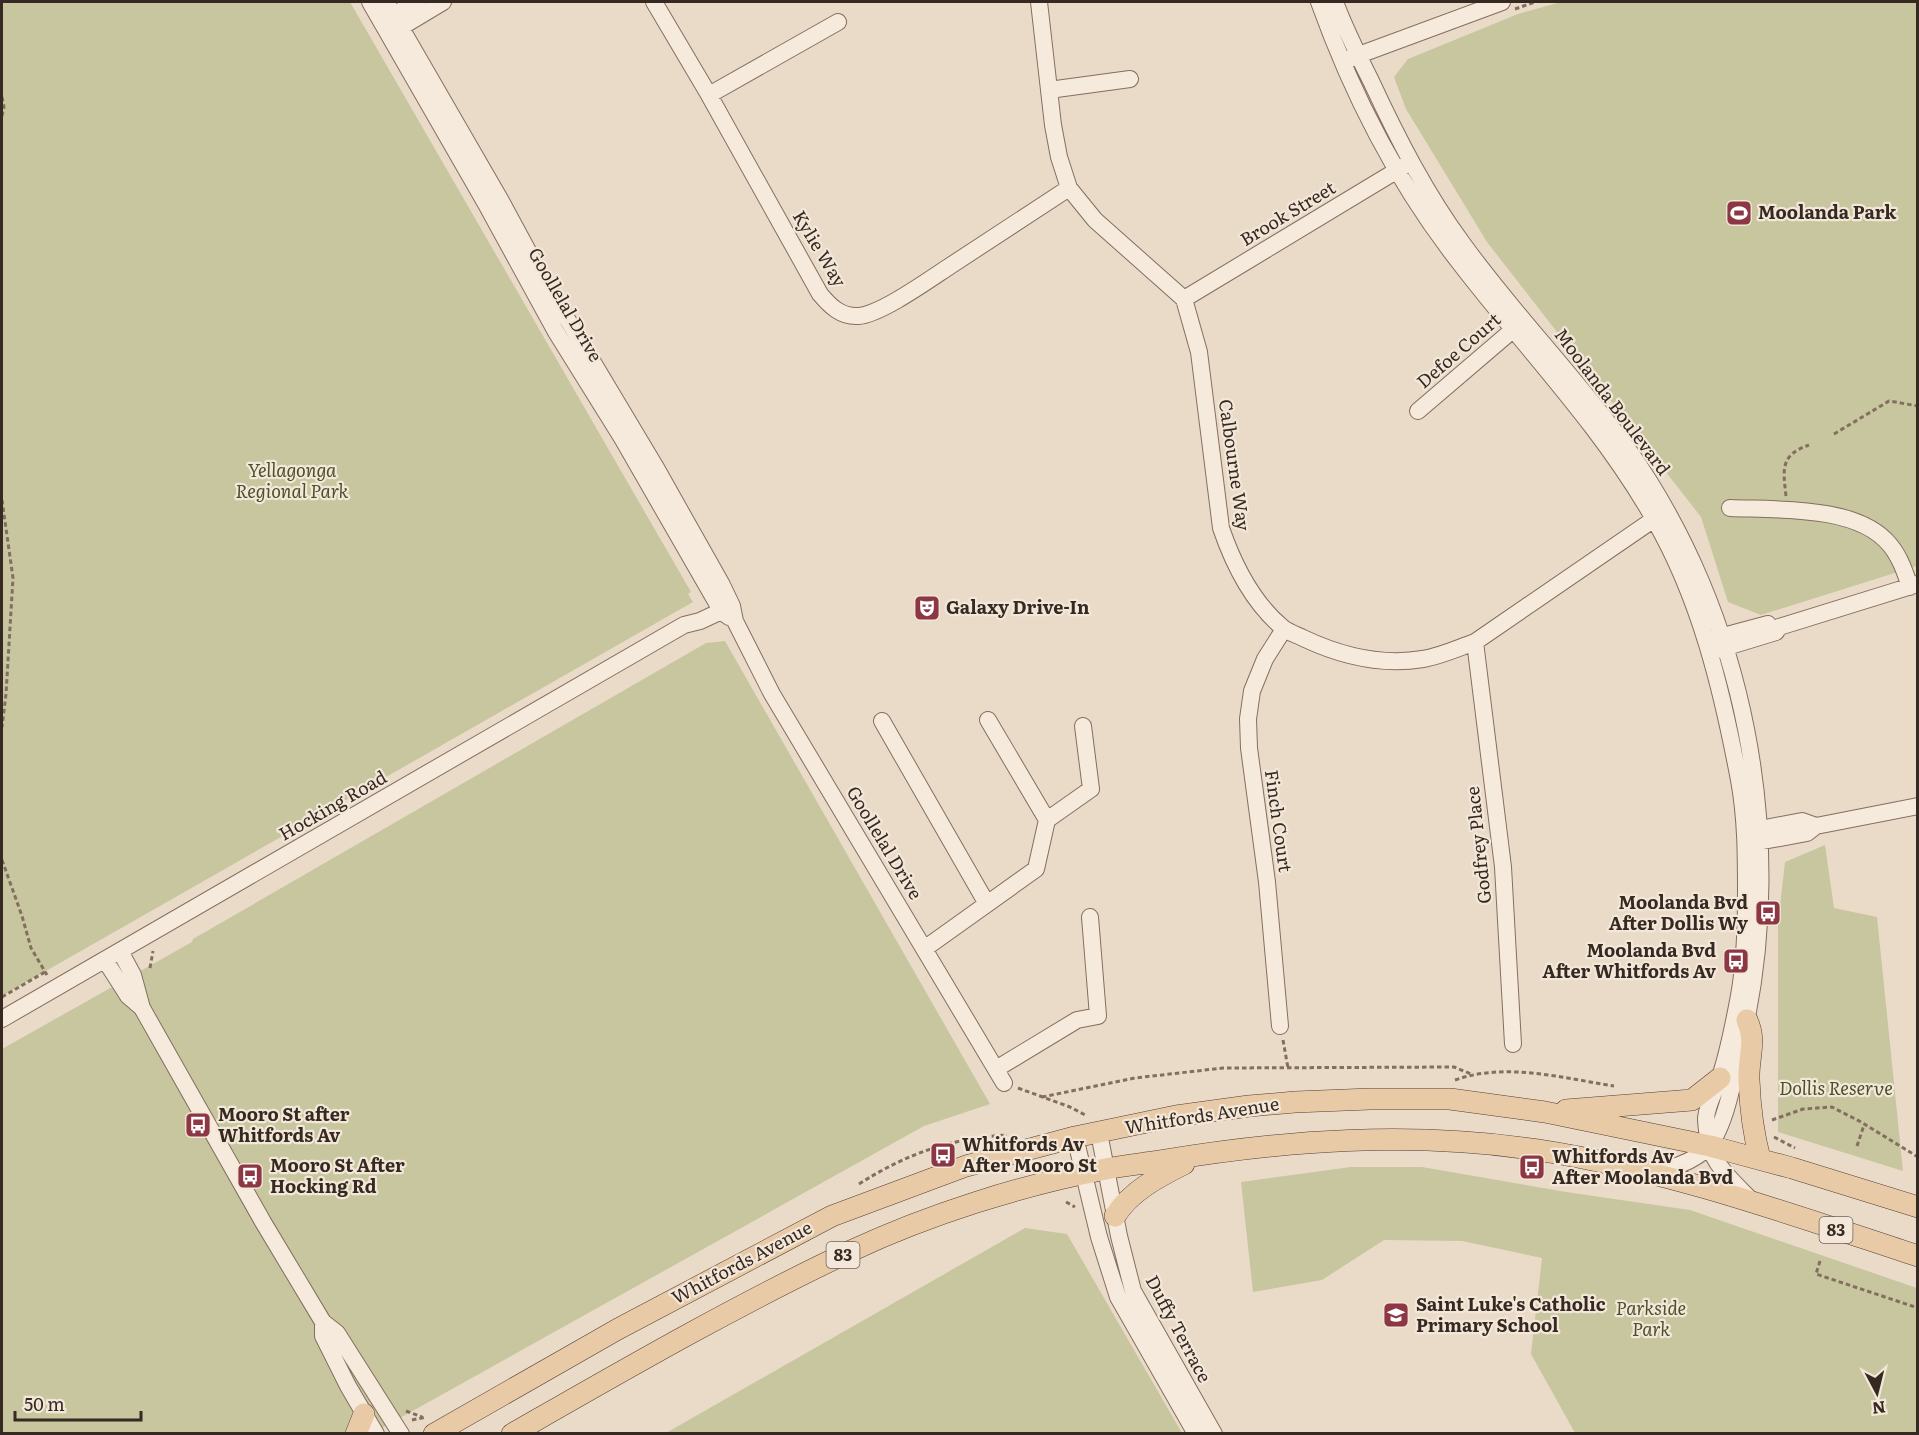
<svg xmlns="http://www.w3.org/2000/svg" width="1919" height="1435" font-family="Literata,serif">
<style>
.green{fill:#c7c69e}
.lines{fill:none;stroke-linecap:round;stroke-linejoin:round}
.minor-casing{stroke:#846e60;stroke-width:18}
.major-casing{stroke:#533e33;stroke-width:22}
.path{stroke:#846e60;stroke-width:3;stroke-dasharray:4.5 3;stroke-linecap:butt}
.minor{stroke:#f5eadb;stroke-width:16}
.major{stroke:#e8caa6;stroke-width:21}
.labels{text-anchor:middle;stroke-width:4.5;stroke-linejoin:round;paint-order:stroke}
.shield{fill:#f2e7d8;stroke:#6e6258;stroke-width:1.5}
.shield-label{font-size:16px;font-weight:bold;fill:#362921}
.poi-label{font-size:18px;font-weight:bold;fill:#362921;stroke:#f2e7d8;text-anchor:start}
.street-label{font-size:18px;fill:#362921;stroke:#f2e7d8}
.park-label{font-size:18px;font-style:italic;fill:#4c502a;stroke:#f2e7d8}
</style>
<rect width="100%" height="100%" fill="#eadbc9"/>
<path class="green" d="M2 2H350L691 592 688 594 693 602 2 996Z
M1561 2H1917V566L1761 615 1728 602 1701 517 1487 242 1406 109 1394 77 1408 59 1518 14Z
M725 641 990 1104 924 1126 373 1433H2V1049L192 942 193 939 706 643Z
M1825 845 1834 908 1877 917 1903 1171 1778 1132V924L1785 862Z
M1351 1167H1422L1566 1192 1690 1210 1917 1288V1433H1575L1531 1354 1542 1258 1462 1241 1384 1240 1322 1280 1253 1292 1241 1182Z
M1025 1228 1067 1234 1182 1433H666Z"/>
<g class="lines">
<defs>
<path id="minor" d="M370 2 486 204 556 332 622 438 722 612 729 617
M386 2 501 201 542 277 655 466 722 585 732 606 735 621 772 694 1004 1083
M654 2 709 95 820 294C830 306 841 317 858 316 880 315 930 279 950 266 990 240 1030 214 1069 188
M1039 2 1053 125 1059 157 1069 188 1095 220 1184 299 1199 352 1221 528C1233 563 1253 603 1283 628 1288 632 1297 635 1303 638 1341 656 1381 666 1423 659 1441 656 1458 648 1475 642L1663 513
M1319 2C1352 94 1398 184 1459 262 1524 347 1600 424 1654 519 1700 598 1722 690 1739 780 1746 818 1746 856 1746 894 1746 930 1745 966 1738 1001 1733 1027 1728 1054 1719 1080 1715 1091 1707 1105 1706 1118 1706 1126 1708 1137 1709 1144 1715 1168 1738 1186 1754 1203
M1335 2C1345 29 1358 55 1371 81 1397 137 1426 194 1463 244 1514 315 1576 377 1627 448 1745 614 1788 837 1743 1036 1736 1065 1728 1121 1710 1144 1698 1161 1670 1169 1651 1173
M385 19 417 2
M393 32 443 2
M1348 59 1502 2
M1049 90 1130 79
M709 95 838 22
M1184 299 1406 165
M1418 411 1522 322
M1730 508C1777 510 1858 505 1890 545 1900 557 1905 572 1910 587
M1712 639 1768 624
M1475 642 1503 867 1513 1044
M1717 650 1776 632 1779 627 1918 584
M882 721 987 904
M1047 820 1091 789 1083 726
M1750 831 1802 821 1816 826
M1752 843 1807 833 1816 826 1918 806
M924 949 1036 869 1047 820 988 720
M120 951 133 975 142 1008 263 1222 323 1322 337 1333 401 1434
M105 960 128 996 142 1008
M2 1019 684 625 700 621 732 606
M1280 1026 1267 882 1249 748 1248 719 1252 691 1265 659 1284 629
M996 1069 1077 1020 1098 1016 1090 917
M1099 1133 1119 1236 1133 1291 1214 1434
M1075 1137 1099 1237 1118 1297 1196 1434
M323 1322V1336L348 1386 376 1434"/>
<path id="major" d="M1747 1020C1757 1041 1748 1057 1749 1080 1750 1107 1753 1132 1760 1159
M1566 1110 1692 1100 1720 1078
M1115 1216C1131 1191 1158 1177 1184 1164
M356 1434 364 1414
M434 1434 618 1329 832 1216 966 1166 1075 1137 1176 1116 1249 1106 1295 1102 1370 1099H1450L1545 1112 1710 1146 1792 1168 1918 1207
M512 1434C624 1370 736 1305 853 1250 928 1215 1019 1186 1101 1170 1120 1166 1140 1164 1160 1161 1285 1140 1411 1131 1538 1150 1668 1170 1793 1215 1918 1256"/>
</defs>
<use href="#minor" class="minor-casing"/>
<use href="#major" class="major-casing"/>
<path class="path" d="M1515 9 1535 2
M2 97 4 107 2 116
M1834 434 1889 401 1918 406
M1786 496C1783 469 1780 455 1809 445
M2 500 13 578 6 694 2 727
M2 860 22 916 31 948 47 975
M150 968 153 951
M2 997 45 972
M1283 1040 1288 1068
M1455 1080C1506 1062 1562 1078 1614 1086
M1018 1088 1070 1107 1087 1116
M1042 1097 1135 1078 1223 1068 1454 1067 1471 1074
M1772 1120 1803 1109 1832 1107 1861 1122 1918 1157
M1774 1137 1795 1148
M1857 1146 1864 1125
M859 1184C906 1154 951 1138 1007 1135
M1066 1202 1075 1207
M1820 1261 1816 1274 1918 1308
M406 1411 422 1417
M412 1420 426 1417"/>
<use href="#minor" class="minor"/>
<use href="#major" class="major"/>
</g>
<defs>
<symbol id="stadium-square" viewBox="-11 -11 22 22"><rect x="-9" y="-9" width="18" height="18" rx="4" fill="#8c3743" stroke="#f2e7d8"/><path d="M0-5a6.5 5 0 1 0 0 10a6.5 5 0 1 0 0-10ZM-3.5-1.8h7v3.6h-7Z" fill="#fff"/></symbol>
<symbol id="theatre-square" viewBox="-11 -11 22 22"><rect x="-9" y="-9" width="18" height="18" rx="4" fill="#8c3743" stroke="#f2e7d8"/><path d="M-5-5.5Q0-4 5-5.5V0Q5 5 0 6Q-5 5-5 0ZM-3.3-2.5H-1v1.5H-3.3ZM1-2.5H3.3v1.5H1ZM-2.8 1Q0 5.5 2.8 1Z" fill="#fff"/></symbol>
<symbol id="bus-square" viewBox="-11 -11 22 22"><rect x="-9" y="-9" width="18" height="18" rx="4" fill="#8c3743" stroke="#f2e7d8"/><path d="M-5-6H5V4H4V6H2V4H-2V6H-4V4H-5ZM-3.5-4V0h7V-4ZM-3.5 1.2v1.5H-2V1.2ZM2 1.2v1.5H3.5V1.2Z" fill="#fff"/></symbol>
<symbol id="school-square" viewBox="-11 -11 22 22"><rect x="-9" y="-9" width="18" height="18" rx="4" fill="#8c3743" stroke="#f2e7d8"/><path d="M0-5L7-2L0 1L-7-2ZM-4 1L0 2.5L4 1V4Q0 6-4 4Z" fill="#fff"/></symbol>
</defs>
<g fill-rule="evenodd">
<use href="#stadium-square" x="1724" y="198" width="30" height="30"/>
<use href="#theatre-square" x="912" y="593" width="30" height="30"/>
<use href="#bus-square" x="1753" y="898" width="30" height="30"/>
<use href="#bus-square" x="1721" y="946" width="30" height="30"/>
<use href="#bus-square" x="183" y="1110" width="30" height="30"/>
<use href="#bus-square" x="928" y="1140" width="30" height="30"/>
<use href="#bus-square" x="1517" y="1152" width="30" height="30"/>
<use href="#bus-square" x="235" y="1161" width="30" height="30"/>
<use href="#school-square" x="1381" y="1300" width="30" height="30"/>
</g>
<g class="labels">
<g class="shield">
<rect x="1819.5" y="1217" width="33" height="26" rx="4.5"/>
<rect x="826.5" y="1242" width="33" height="26" rx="4.5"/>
</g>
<g class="shield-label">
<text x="1836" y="1236">83</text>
<text x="843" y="1261">83</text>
</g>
<g class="poi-label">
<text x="1758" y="219">Moolanda Park</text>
<text x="946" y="614">Galaxy Drive-In</text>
<text x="1748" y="909" text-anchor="end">Moolanda Bvd<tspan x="1748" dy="21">After Dollis Wy</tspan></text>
<text x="1716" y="957" text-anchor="end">Moolanda Bvd<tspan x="1716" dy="21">After Whitfords Av</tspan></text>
<text x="218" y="1121">Mooro St after<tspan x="218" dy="21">Whitfords Av</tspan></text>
<text x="962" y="1151">Whitfords Av<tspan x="962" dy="21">After Mooro St</tspan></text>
<text x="1552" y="1163">Whitfords Av<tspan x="1552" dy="21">After Moolanda Bvd</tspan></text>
<text x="270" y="1172">Mooro St After<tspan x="270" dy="21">Hocking Rd</tspan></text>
<text x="1416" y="1311">Saint Luke's Catholic<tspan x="1416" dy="21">Primary School</tspan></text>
</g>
<g class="street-label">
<text transform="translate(1288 214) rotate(-31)" y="6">Brook Street</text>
<text transform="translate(819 249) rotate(59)" y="6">Kylie Way</text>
<text transform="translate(565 305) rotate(60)" y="6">Goollelal Drive</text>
<text transform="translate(1459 351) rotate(-41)" y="6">Defoe Court</text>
<text transform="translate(1612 402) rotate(53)" y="6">Moolanda Boulevard</text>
<text transform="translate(1234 465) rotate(82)" y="6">Calbourne Way</text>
<text transform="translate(333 806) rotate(-30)" y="6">Hocking Road</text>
<text transform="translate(1278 821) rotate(82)" y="6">Finch Court</text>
<text transform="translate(884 843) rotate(59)" y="6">Goollelal Drive</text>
<text transform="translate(1479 845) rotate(-96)" y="6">Godfrey Place</text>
<text transform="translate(1202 1116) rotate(-9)" y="6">Whitfords Avenue</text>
<text transform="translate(742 1263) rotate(-28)" y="6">Whitfords Avenue</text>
<text transform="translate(1178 1329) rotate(62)" y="6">Duffy Terrace</text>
</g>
<g class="park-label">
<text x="292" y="477">Yellagonga<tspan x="292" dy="21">Regional Park</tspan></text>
<text x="1836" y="1095">Dollis Reserve</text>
<text x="1651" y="1315">Parkside<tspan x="1651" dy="21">Park</tspan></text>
</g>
</g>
<rect width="1919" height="1435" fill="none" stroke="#362921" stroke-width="6"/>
<g transform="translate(1877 1393) rotate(173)" stroke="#f2e7d8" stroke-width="4.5" paint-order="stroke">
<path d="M0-4.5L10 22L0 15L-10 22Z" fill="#362921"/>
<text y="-9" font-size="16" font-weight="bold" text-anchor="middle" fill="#362921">N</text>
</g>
<path d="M15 1411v9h126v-9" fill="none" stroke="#362921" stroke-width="3"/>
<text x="24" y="1411" font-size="18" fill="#362921" stroke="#f2e7d8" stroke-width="4.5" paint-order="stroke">50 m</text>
</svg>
